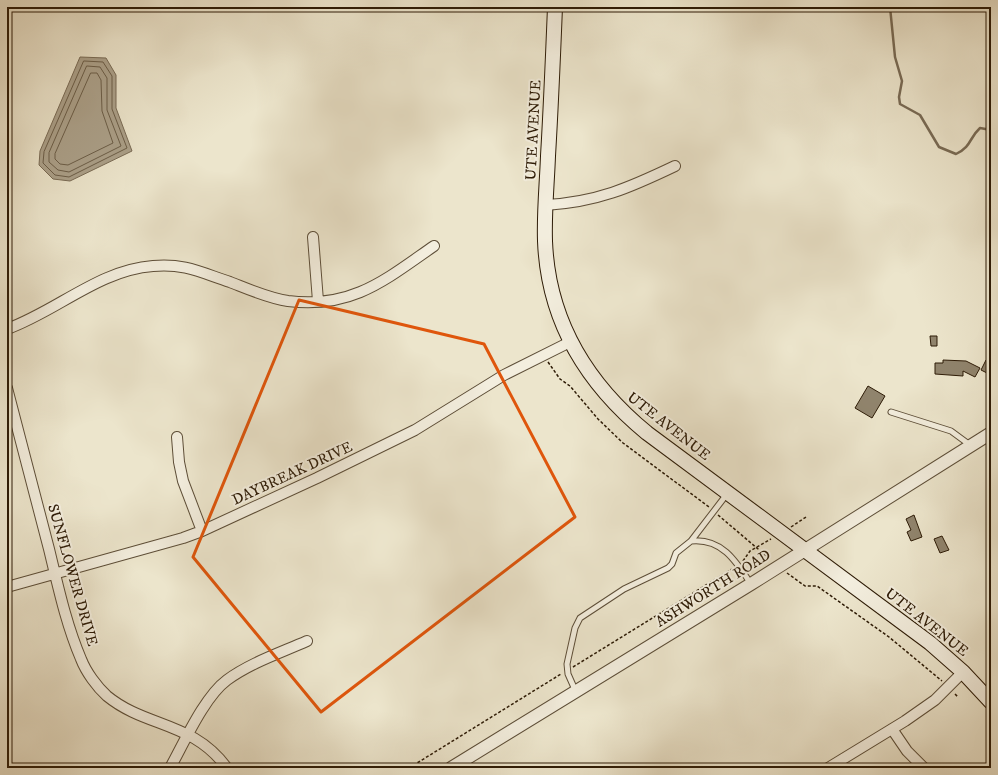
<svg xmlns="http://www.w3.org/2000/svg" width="998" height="775" font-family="'IM FELL DW Pica',serif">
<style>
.water{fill:#aba089;stroke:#796b55}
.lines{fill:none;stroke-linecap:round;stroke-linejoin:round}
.shore{stroke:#6c5e48;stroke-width:1}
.stream{stroke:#796b55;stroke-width:2.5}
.building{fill:#90846d;stroke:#2d1b06}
.service-casing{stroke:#5d4e38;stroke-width:7}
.minor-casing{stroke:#5d4e38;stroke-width:12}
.tertiary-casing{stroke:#5d4e38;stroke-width:14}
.secondary-casing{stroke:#2d1b06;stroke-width:16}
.path{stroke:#2d1b06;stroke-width:1.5;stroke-dasharray:3 2;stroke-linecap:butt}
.service{stroke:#f3eede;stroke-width:5}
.minor{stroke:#f3eede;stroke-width:10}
.tertiary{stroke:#f3eede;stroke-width:12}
.secondary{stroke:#f3eede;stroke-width:14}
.marked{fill:none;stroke:#df560c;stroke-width:3;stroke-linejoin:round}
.labels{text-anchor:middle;stroke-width:4;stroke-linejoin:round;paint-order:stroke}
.street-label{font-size:15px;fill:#2d1b06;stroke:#f3eede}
</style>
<rect width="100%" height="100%" fill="#ece5cc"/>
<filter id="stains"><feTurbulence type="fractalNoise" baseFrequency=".005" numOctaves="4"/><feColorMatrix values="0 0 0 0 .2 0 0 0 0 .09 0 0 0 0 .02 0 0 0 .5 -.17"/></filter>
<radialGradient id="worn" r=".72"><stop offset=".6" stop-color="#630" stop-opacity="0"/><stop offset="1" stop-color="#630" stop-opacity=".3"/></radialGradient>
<path class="water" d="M80 57 106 58 116 75V108L132 151 70 181 53 179 39 165 40 151Z"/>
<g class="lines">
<path class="shore" d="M84 61 103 62 112 76V109L127 148 69 177 55 175 43 163 44 152Z
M87 66 100 67 107 78V110L121 146 69 172 58 170 49 162V153Z
M91 73H97L101 80 102 111 113 143 68 165 60 164 55 159V154Z"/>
<path class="stream" d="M890 7 895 57 902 81 899 97 900 104 920 115 939 147 956 154C972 146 969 138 980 128L991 130"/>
</g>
<path class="building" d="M930 336H937V346H931Z
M943 360 966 361 980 368 975 377 963 371V376L935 374V363H943Z
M986 360 991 363V375L981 370Z
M868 386 885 396 872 418 855 408Z
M914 515 922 537 911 541 907 532 911 530 906 519Z
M942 536 949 550 940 553 934 539Z"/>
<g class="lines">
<defs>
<path id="service" d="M891 412 951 431 970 445
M691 541C722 538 736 561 751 584
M576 692 568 674 567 664 575 628 580 618 624 589 668 568 672 564 676 553 691 541 727 494"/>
<path id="minor" d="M546 205C597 202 629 188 675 166
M313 237 318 301
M7 329C57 311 99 270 153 266 185 263 202 273 230 282 248 289 268 298 288 301 352 309 385 280 434 246
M7 388C21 442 35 496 49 549 58 586 66 624 81 659 86 672 97 687 107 696 146 728 193 721 227 768
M177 437 179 462 183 481 202 531
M7 587 183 538 202 531 317 478 415 430 504 375 570 342
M892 729 907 751 924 768
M170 768C184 743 204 697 227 680 250 663 280 653 307 641
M828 768 905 721 935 700 963 672"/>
<path id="tertiary" d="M451 768 751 584 991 433"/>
<path id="secondary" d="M555 7C553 57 551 106 548 156 547 184 544 212 545 241 548 320 586 383 647 433L930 643 963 672 991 702"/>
</defs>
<use href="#service" class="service-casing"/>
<use href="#minor" class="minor-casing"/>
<use href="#tertiary" class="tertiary-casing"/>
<use href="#secondary" class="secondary-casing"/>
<path class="path" d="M548 362 560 379 570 386 598 419 623 443 709 507
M718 515 771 560
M791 527 806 517
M743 561 750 551 771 539
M787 573 805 586H817L889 637 942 681
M573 667 732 569
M955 694 958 697
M409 768 561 674"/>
<use href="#service" class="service"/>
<use href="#minor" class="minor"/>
<use href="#tertiary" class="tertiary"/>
<use href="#secondary" class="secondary"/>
</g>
<path class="marked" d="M299 300 484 344 575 517 321 712 193 557Z"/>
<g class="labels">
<g class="street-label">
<text transform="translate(533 130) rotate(-87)" y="5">UTE AVENUE</text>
<text transform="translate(669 426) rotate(38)" y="5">UTE AVENUE</text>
<text transform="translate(292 473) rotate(-25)" y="5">DAYBREAK DRIVE</text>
<text transform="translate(73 575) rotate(74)" y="5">SUNFLOWER DRIVE</text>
<text transform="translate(713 588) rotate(-32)" y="5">ASHWORTH ROAD</text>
<text transform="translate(927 622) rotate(38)" y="5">UTE AVENUE</text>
</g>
</g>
<rect width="998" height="775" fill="none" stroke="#ece5cc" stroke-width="24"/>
<rect x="8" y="8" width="982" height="759" fill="none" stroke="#2d1b06" stroke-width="2"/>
<rect x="12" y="12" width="974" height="751" fill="none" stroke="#2d1b06"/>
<rect width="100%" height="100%" filter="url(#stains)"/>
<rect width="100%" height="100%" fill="url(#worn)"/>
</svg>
